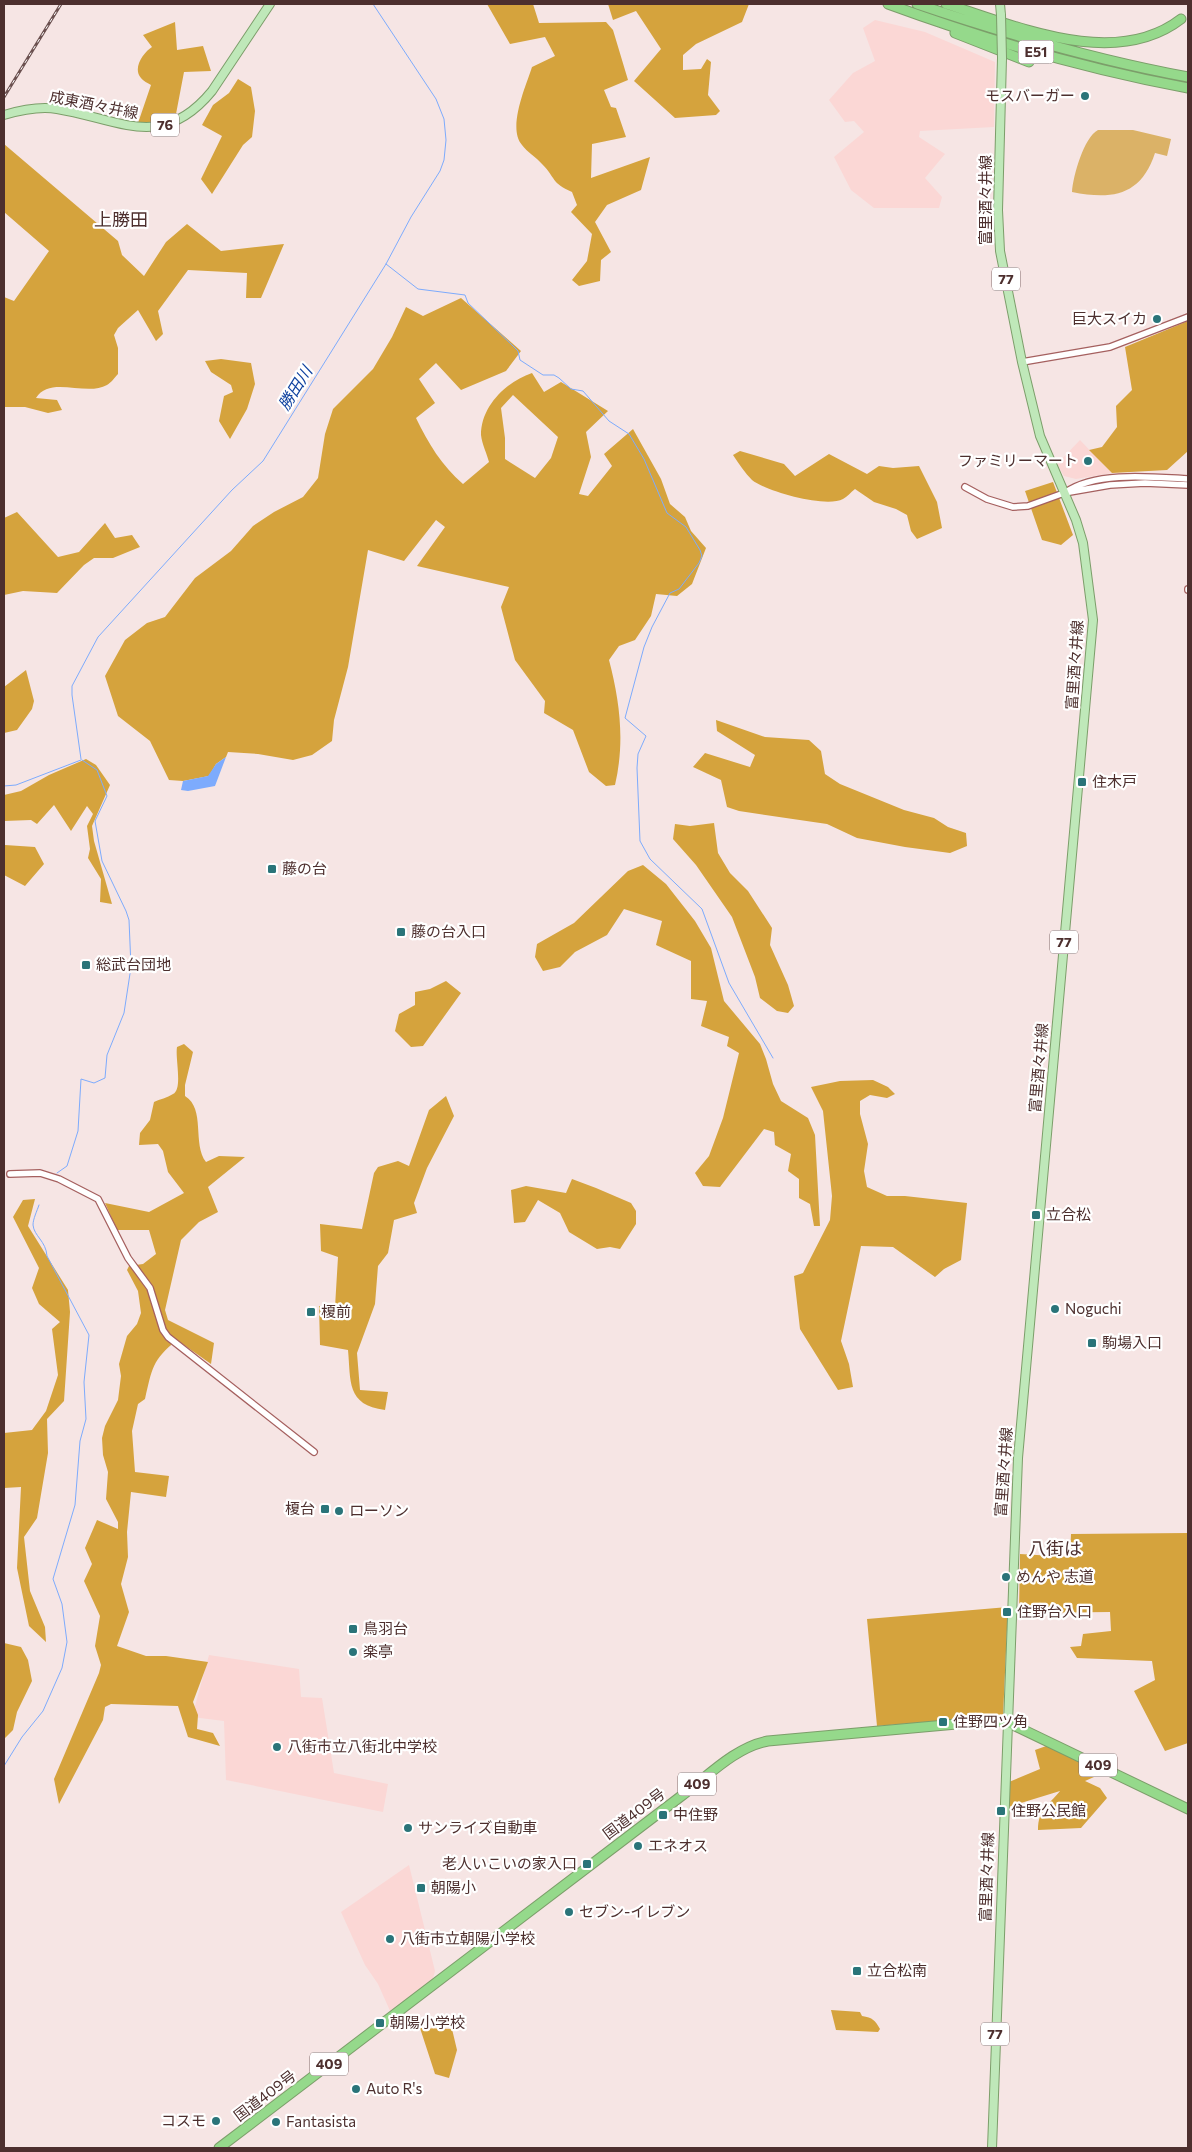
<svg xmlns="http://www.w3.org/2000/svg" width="1192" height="2152" font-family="Commissioner,'Noto Sans JP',sans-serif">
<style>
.built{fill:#fbd7d5}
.green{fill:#dbb267}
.forest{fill:#d5a33d;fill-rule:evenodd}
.water{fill:#7dabfd}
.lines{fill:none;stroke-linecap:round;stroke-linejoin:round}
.stream{stroke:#7dabfd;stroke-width:1}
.minor-casing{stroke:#a5605f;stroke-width:8}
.major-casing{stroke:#7c9e6a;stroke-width:10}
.highway-casing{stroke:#7c9e6a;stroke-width:11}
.minor{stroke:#fff;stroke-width:5.5}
.major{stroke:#bfe8b9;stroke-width:8}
.highway{stroke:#95d98b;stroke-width:9}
.rail-casing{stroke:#6b504f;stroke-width:3}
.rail{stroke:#fff;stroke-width:1;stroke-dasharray:4;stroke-linecap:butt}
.major-bridge-casing{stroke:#7c9e6a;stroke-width:10;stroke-linecap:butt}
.major-bridge{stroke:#bfe8b9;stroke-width:8}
.poi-dot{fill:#2a7479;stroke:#fff;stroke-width:2}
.labels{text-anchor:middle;stroke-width:4.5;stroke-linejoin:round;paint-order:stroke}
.shield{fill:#fff;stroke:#826d6d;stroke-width:1}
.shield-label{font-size:14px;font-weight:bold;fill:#4d2f2e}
.poi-label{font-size:15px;fill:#4d2f2e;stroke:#fff;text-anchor:start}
.street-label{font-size:15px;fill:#4d2f2e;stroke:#fff}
.water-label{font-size:16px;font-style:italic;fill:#1143a0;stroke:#fff}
.quarter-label{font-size:18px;fill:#4d2f2e;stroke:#fff}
</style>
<rect width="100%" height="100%" fill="#f6e5e4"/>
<path class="built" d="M875 20 925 32 995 62 994 127 920 131 919 137 945 154 925 178 942 197 939 208H874L851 190 834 157 864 132 854 121 845 122 829 100 853 73 875 61 863 28Z
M1080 440 1100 461 1112 473 1076 479 1064 476 1057 464Z
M209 1655 299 1669 301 1697 322 1698 334 1773 388 1784 383 1812 226 1780 224 1721 192 1717Z
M409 1865 435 1971 432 1982 391 2013 378 1984 365 1965 341 1912Z"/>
<path class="green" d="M1098 130H1133L1171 139 1167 156 1155 153C1141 196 1112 200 1072 192 1073 176 1084 137 1098 130Z"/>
<path class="forest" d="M487 4H533L539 23 606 22 613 30 628 80 604 90 611 107 616 108 626 137 592 144 591 178 650 157 641 190 607 205 595 222 611 252 601 260 600 281 579 286 572 280 587 261 592 234 571 212 577 205 572 192C551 183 556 178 542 164 536 157 527 152 522 145 507 128 526 86 532 67L555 56 545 37 510 44Z
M608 4H749L742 22 696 44 683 55V70L701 69 707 59 711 62 708 95 720 111 716 115 675 118 634 81 661 49 636 11 613 20Z
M175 22 177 50 203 46 211 71 184 72 176 114 137 126 151 85C148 83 143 81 141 78 132 68 144 52 152 47L143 35Z
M238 79 251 87 255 111 252 137 243 145 212 194 201 179 222 136 202 125 213 105 229 93Z
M4 144 118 241 122 255 144 276 166 242 187 224 221 251 284 244 261 298H246L247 273 188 270 158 311 163 334 156 341 138 310 118 328 114 335 118 348V374C115 377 111 383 107 385 86 397 50 375 36 398L57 400 62 410 48 413 25 407H4V297L14 301 49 251 4 212Z
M461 298 521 351 506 371 461 390 436 363 419 379 435 403 416 418C428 443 442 466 463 484L489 462C487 454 482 444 481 435 481 406 506 382 532 373L544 392 561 382 608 411 586 432 591 457 579 494 588 496 612 466 604 454 633 429 661 479 670 504 685 517 691 531 706 548 692 584 677 596 656 594 651 616 635 640 619 646 609 660C620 702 625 742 615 785L606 786 589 772 573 730 544 713 545 701 515 660 501 607 509 587 417 566 445 527 436 520 404 561 368 550 348 667 334 720 332 741 312 755 293 760 258 754 228 752 226 757 216 764 209 776 183 781 169 780 150 741 118 716 105 676 125 640 147 623 165 617 195 578 231 551 253 526 274 512 303 497 318 478 325 434 333 409 373 369 392 337 406 307 423 316ZM513 395 558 437 551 458 535 478 505 459V438L501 408Z
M1188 321V451L1167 470 1112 473 1089 450 1102 447 1117 427 1116 406 1132 390 1125 347Z
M221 359 251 363 255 384 247 409 230 439 219 421 224 396 233 392 231 385 211 372 205 361Z
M740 451 784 464 795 476 829 454 867 474 879 466 893 468 919 466 937 502 942 528 917 539 911 531 907 515 896 509 874 502 855 489C851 492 847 497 843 499 826 508 767 492 752 480 745 473 739 464 733 455Z
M1053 482 1073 535 1061 545 1042 540 1025 491Z
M17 512 58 557 79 552 105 523 115 538 132 535 140 547 113 558H94L84 565 57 593 23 591 4 595V518Z
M26 670 34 701 32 709 17 730 4 733V687Z
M716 720 765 737 809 740 821 751 825 774 840 784 904 810 934 818 948 827 966 833 967 846 950 853 905 847 857 838 827 824 739 811 727 807 721 780 693 767 705 753 750 767 755 755 717 731Z
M86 759 96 765 110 785 92 826 94 841 112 904 100 902 101 879 88 858 90 849 87 826 93 814 87 806 71 831 54 805 37 824 31 820 4 821V795L21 791 49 775Z
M714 823 718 853 730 873 748 891 772 928 770 945 788 985 794 1006 788 1013 777 1011 760 998 755 977 732 917 696 865 673 839 675 824 690 826Z
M5 845 35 847 44 864 25 886 4 875V847Z
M643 865 666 884 695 921 711 948 724 1001 760 1044 766 1059 773 1084 781 1101 808 1118 815 1135 820 1226H814L810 1204 799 1198V1179L788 1171 791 1154 775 1145 774 1132 764 1129 720 1187 703 1186 695 1173 709 1156 723 1118 739 1053 727 1046 729 1037 701 1026 707 1001 691 999V961L656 945 662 921 624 909 607 935 575 952 560 967 543 971 535 957 537 944 574 923 628 871Z
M446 981 461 993 423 1046 411 1047 395 1031 399 1014 415 1005V992L430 989Z
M184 1044 193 1052 185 1085V1096C206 1109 192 1144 206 1162L219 1156 245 1157 208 1187 218 1212 199 1222 181 1240 165 1310 168 1320 214 1343 211 1364 177 1340C152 1360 152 1369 145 1399L138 1404 132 1431 135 1472 169 1476 166 1497 131 1492 127 1532 128 1557 121 1584 129 1612 117 1646 146 1656H166L208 1662 193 1702 198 1715 197 1729 213 1733 220 1746 188 1737 178 1706 111 1704 105 1707 103 1720 59 1804 54 1779 99 1673 101 1665 95 1646 100 1616 84 1581 92 1564 85 1548 97 1520 118 1529V1522L106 1499 108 1472 103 1455 102 1438 105 1426 118 1400 121 1376 119 1364 127 1336 137 1324 141 1313 138 1291 127 1270 129 1266 143 1264 156 1254 149 1230H117L105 1203 149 1212 184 1193 168 1172 163 1151 158 1144 139 1145 140 1133 150 1120 154 1102C160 1099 167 1098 173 1094 183 1089 175 1059 177 1047Z
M873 1080 888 1087 895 1094 887 1098 870 1095 860 1101V1114L868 1144 864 1171 867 1187 887 1196H905L967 1203 961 1260 944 1269 935 1277 893 1247 861 1246 841 1341 849 1364 853 1387 838 1390 800 1329 794 1276 803 1273 830 1220 832 1196 823 1111 811 1087 840 1081Z
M446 1096 454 1116 427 1168 414 1203 417 1213 394 1220 388 1253 378 1266 375 1304 357 1353 360 1390 388 1392 385 1410C346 1405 351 1381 348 1350L320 1345 319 1306 335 1307 338 1257 321 1251 320 1224 362 1229 374 1173 378 1167 398 1161 409 1166 429 1110Z
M572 1179 596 1188 631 1203 636 1211V1224L620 1249 610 1247 597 1249 569 1232 560 1213 538 1200 525 1222 514 1223 511 1190 526 1186 566 1193Z
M35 1199 28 1226 68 1290 70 1312 64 1401 47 1419 48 1453 37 1518 24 1537 30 1591 45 1627 46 1642 29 1626 17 1568 21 1487 4 1488V1433L32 1430 46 1411 58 1375 52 1329 60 1322 39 1304 32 1288 39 1268 13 1217 23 1200Z
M1188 1533V1743L1165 1751 1134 1691 1155 1680 1152 1661 1077 1658 1070 1647 1081 1646 1083 1634 1111 1631 1110 1612 1019 1613 1020 1554 1070 1557 1071 1534Z
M1008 1607 1003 1716 877 1726 867 1619Z
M4 1643 21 1647 28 1660 32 1681 17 1712 13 1730 4 1739Z
M1049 1745 1103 1773 1085 1781 1100 1788 1107 1798 1081 1828 1038 1830C1038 1809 1049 1805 1060 1791L1008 1807 1009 1782 1040 1769 1035 1750Z
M831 2010 860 2012 862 2016C873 2018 875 2020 880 2029L878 2032 836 2030Z
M420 2028 452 2029 457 2050 449 2078 435 2074Z"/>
<path class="water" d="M226 757 215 786 188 791 181 790 183 781 208 776 216 764Z"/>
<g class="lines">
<path class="stream" d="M386 264 418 289 465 295 468 303 513 346 518 351 520 360 543 375H554L559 378 571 389 583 391 609 421 629 434 644 459 667 513 686 527 700 550 702 556 699 563 679 589 670 593 652 627 644 647 625 718 646 736 638 754 637 768 640 841 650 859 702 909 729 983 773 1058
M81 759 72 695V686L98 637 232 490 263 461 386 264 411 217 440 171 444 160 446 140 444 119 436 99 373 4
M4 786 16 785 81 760
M57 1173 67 1166 78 1131 81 1079 94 1083 105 1078 107 1055 124 1013 131 967 129 920 126 911 102 861 95 821 107 796 97 770 82 760
M4 1766 22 1737 43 1711 62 1668 67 1642 62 1604 53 1579 75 1505 80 1441 86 1419 84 1382 89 1335 47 1256C46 1241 34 1236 33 1225 33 1219 37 1211 39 1205"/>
<defs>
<path id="minor" d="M1022 362 1110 347 1188 317
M965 487 987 499 1013 507 1028 506 1064 493 1110 485 1145 483 1188 485
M1066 492C1096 471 1153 477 1188 479
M1188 590V589
M10 1174 40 1173 59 1179 98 1199 128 1258 150 1288 163 1330 168 1337 314 1452"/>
<path id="major" d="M1000 4 1001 15
M4 115C21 110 39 106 57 109 119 119 162 152 212 91L270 4
M992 2148 1018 1458 1093 620 1083 543 1076 520 1040 436 1022 362 1000 251 998 210 1002 58"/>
<path id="highway" d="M888 4C986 40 1086 69 1188 88
M917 4C1006 34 1096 60 1188 77
M946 4C1016 26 1115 70 1181 19
M955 33 1029 62
M219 2148 680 1797C707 1777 735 1747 768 1741L990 1721 1007 1722 1188 1809"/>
</defs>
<use href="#minor" class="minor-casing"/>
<use href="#major" class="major-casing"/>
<use href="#highway" class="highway-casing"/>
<use href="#minor" class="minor"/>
<use href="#major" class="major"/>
<use href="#highway" class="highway"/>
<defs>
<path id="rail" d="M4 97 61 4"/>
</defs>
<use href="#rail" class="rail-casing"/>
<use href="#rail" class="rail"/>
<defs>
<path id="major-bridge" d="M1001 15 1002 58"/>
</defs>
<use href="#major-bridge" class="major-bridge-casing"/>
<use href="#major-bridge" class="major-bridge"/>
</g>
<g class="poi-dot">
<circle cx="1085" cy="96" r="5"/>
<circle cx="1157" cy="319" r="5"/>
<circle cx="1088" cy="461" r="5"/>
<rect x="1077" y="777" width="10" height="10" rx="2.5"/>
<rect x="267" y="864" width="10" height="10" rx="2.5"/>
<rect x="396" y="927" width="10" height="10" rx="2.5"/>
<rect x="81" y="960" width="10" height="10" rx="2.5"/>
<rect x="1031" y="1210" width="10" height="10" rx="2.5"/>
<circle cx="1055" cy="1309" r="5"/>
<rect x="306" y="1307" width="10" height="10" rx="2.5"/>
<rect x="1087" y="1338" width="10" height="10" rx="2.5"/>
<rect x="320" y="1504" width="10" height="10" rx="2.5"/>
<circle cx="339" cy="1511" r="5"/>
<circle cx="1006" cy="1577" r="5"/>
<rect x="1002" y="1607" width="10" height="10" rx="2.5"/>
<rect x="348" y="1624" width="10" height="10" rx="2.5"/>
<circle cx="353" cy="1652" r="5"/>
<rect x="938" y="1717" width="10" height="10" rx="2.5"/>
<circle cx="277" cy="1747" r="5"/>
<rect x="996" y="1806" width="10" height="10" rx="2.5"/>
<rect x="658" y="1810" width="10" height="10" rx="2.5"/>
<circle cx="408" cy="1828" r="5"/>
<circle cx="638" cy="1846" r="5"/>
<rect x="582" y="1859" width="10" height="10" rx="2.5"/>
<rect x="416" y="1883" width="10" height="10" rx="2.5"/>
<circle cx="569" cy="1912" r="5"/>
<circle cx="390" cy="1939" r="5"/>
<rect x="852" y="1966" width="10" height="10" rx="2.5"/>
<rect x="375" y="2018" width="10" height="10" rx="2.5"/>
<circle cx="356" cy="2089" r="5"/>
<circle cx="216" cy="2121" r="5"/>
<circle cx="276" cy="2122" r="5"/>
</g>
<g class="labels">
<g class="shield">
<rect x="1018.5" y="40.5" width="35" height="23" rx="4"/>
<rect x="151" y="113.5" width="28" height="23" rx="4"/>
<rect x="992" y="267.5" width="28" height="23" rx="4"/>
<rect x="1050" y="930.5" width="28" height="23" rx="4"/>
<rect x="1079" y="1753.5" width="38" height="23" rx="4"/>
<rect x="678" y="1772.5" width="38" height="23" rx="4"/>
<rect x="981" y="2022.5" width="28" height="23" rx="4"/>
<rect x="310" y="2052.5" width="38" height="23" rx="4"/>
</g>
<g class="shield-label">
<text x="1036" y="57">E51</text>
<text x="165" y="130">76</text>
<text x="1006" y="284">77</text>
<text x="1064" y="947">77</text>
<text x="1098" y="1770">409</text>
<text x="697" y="1789">409</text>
<text x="995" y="2039">77</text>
<text x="329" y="2069">409</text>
</g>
<g class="poi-label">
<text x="1075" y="101" text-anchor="end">モスバーガー</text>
<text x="1147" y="324" text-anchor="end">巨大スイカ</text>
<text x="1078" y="466" text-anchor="end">ファミリーマート</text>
<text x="1092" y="787">住木戸</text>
<text x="282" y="874">藤の台</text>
<text x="411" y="937">藤の台入口</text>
<text x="96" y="970">総武台団地</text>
<text x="1046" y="1220">立合松</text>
<text x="1065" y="1314">Noguchi</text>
<text x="321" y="1317">榎前</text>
<text x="1102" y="1348">駒場入口</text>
<text x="315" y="1514" text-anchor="end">榎台</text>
<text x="349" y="1516">ローソン</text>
<text x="1016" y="1582">めんや 志道</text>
<text x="1017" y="1617">住野台入口</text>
<text x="363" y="1634">鳥羽台</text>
<text x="363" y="1657">楽亭</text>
<text x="953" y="1727">住野四ツ角</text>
<text x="287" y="1752">八街市立八街北中学校</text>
<text x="1011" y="1816">住野公民館</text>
<text x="673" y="1820">中住野</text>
<text x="418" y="1833">サンライズ自動車</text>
<text x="648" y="1851">エネオス</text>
<text x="577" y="1869" text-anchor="end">老人いこいの家入口</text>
<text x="431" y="1893">朝陽小</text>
<text x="579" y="1917">セブン-イレブン</text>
<text x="400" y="1944">八街市立朝陽小学校</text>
<text x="867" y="1976">立合松南</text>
<text x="390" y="2028">朝陽小学校</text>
<text x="366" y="2094">Auto R's</text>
<text x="206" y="2126" text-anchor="end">コスモ</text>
<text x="286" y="2127">Fantasista</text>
</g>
<g class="street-label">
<text transform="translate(94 105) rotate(11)" y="5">成東酒々井線</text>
<text transform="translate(986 200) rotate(-90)" y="5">富里酒々井線</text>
<text transform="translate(1075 665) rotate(-86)" y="5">富里酒々井線</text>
<text transform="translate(1039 1068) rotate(-85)" y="5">富里酒々井線</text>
<text transform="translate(1004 1472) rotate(-86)" y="5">富里酒々井線</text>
<text transform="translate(634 1814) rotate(-37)" y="5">国道409号</text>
<text transform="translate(987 1877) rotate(-88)" y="5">富里酒々井線</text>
<text transform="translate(265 2096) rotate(-37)" y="5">国道409号</text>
</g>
<g class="water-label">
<text transform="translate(295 388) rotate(-58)" y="6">勝田川</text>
</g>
<g class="quarter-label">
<text x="121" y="226">上勝田</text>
<text x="1055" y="1555">八街は</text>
</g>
</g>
<rect width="1192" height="2152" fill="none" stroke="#4d2f2e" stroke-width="10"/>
</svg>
